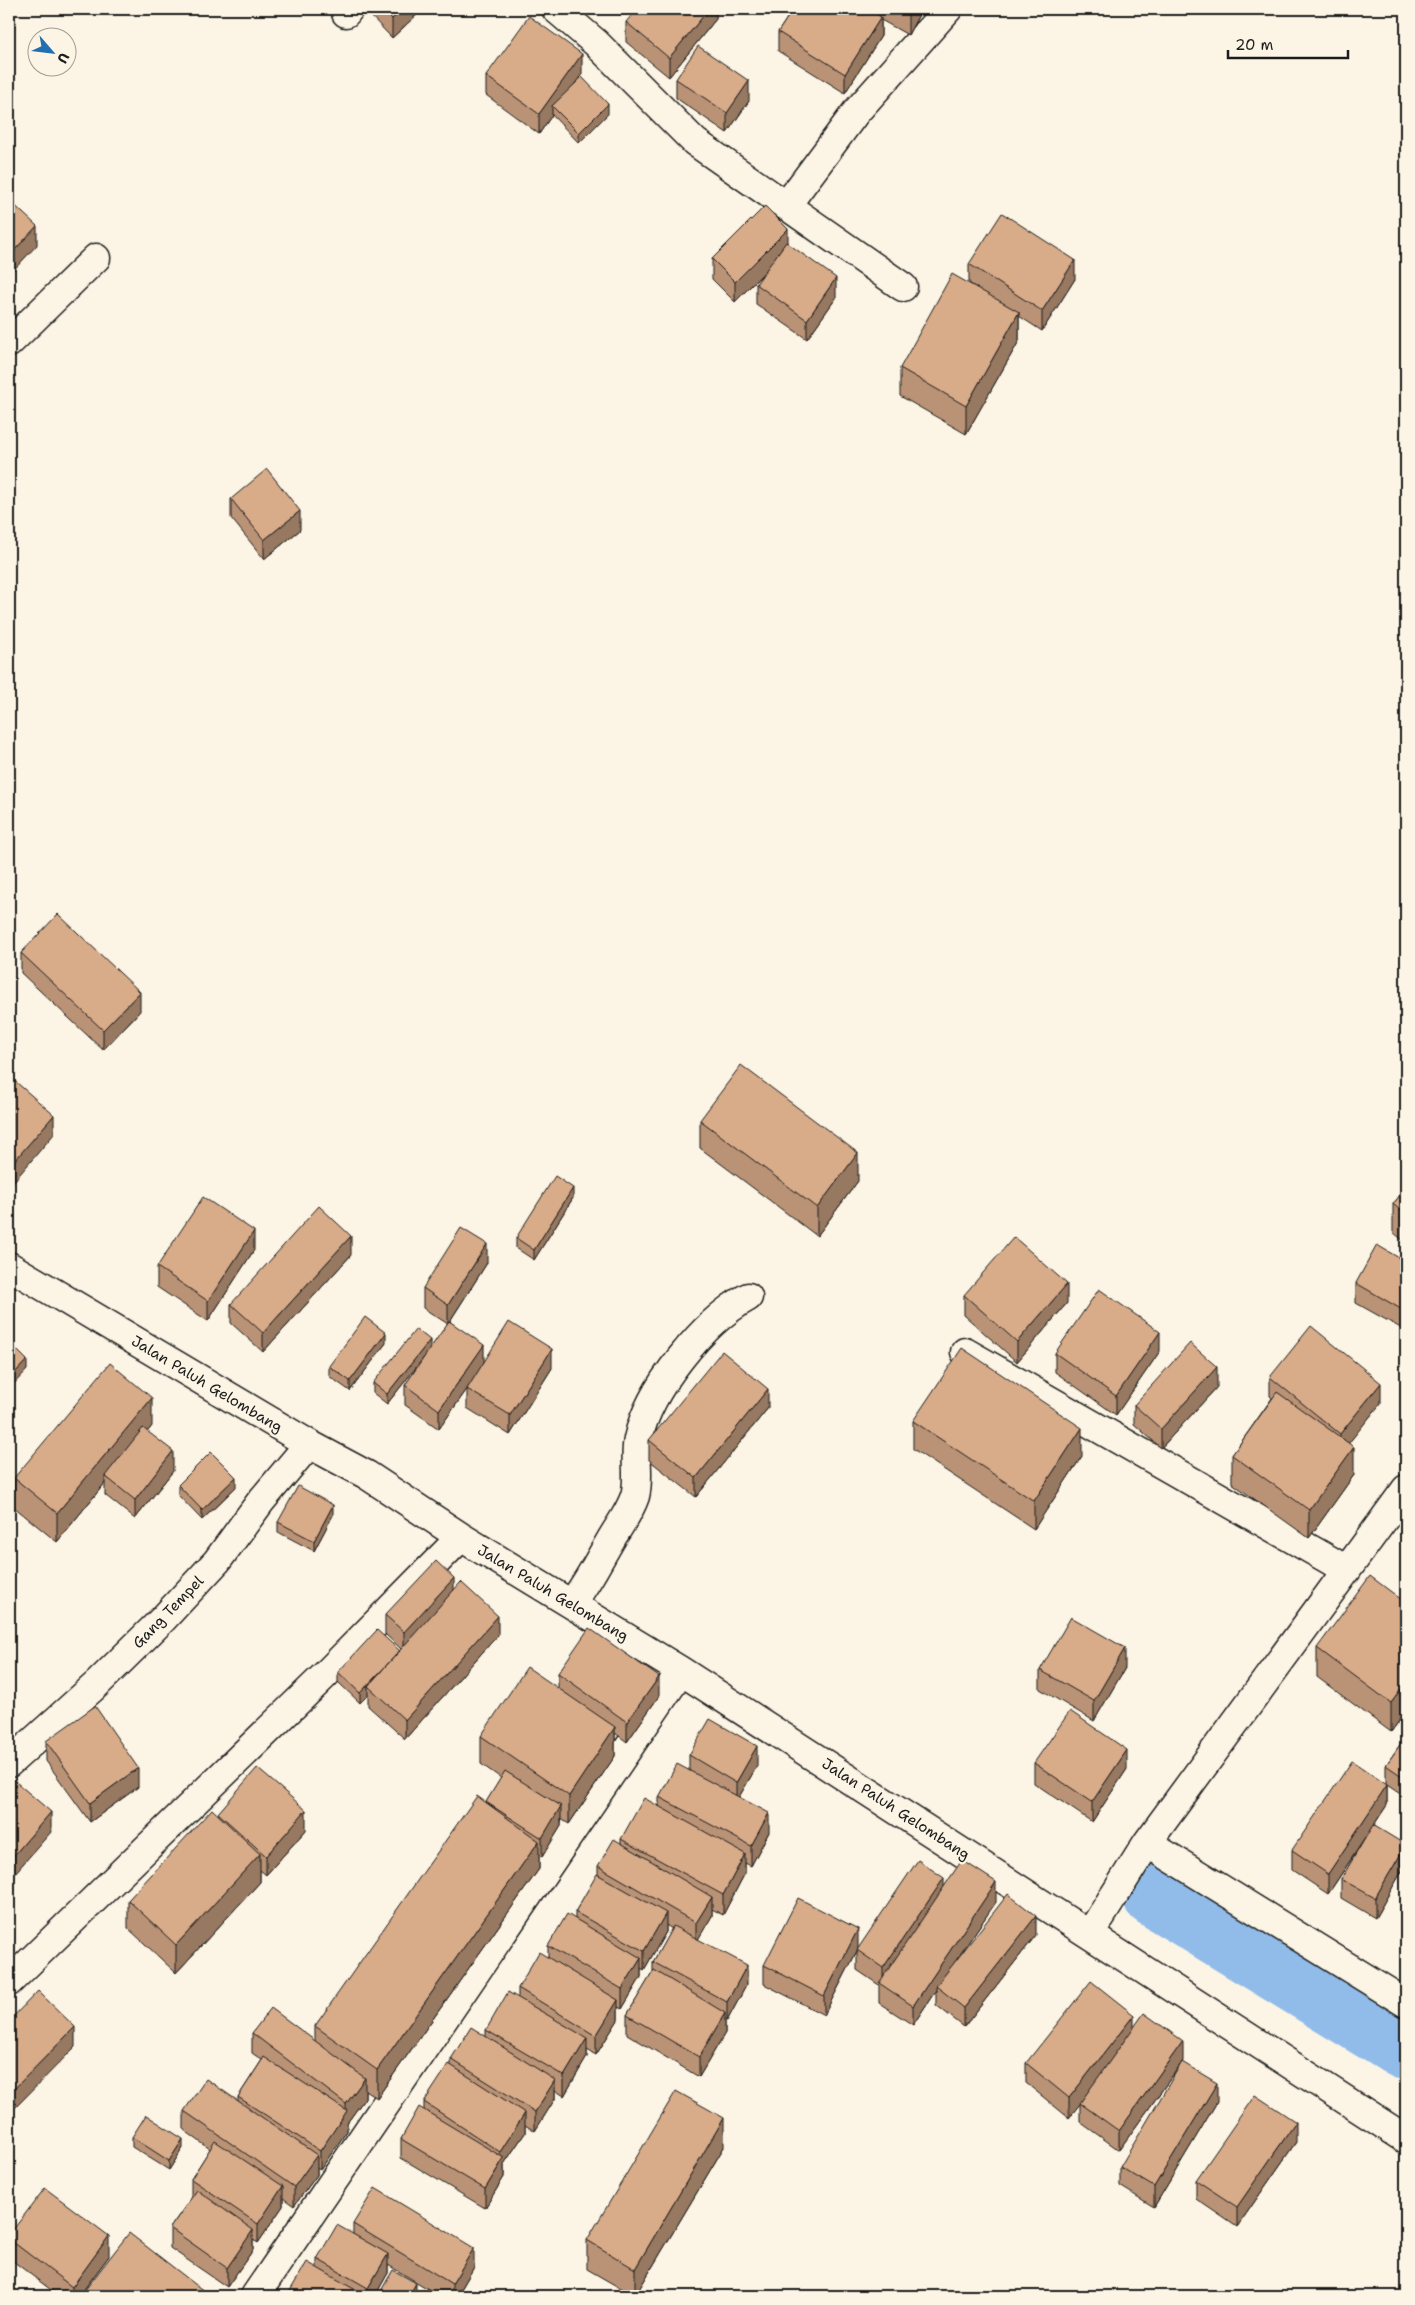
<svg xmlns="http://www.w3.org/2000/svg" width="1415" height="2305" font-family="'Shantell Sans',sans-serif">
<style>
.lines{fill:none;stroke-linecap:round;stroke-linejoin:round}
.river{stroke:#91bcea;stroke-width:72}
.minor-casing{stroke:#1c1c1c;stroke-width:31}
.minor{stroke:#fcf5e5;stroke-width:28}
.wall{fill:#ba9376;stroke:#1c1c1c}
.shaded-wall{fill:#977860;stroke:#1c1c1c}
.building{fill:#d8ab89;stroke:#1c1c1c}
.labels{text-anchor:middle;stroke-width:4.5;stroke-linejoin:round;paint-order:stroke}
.street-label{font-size:15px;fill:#1c1c1c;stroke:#fcf5e5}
</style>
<rect width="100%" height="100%" fill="#fcf5e5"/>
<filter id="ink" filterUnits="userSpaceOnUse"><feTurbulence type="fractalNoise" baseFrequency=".02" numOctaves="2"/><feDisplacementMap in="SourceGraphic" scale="10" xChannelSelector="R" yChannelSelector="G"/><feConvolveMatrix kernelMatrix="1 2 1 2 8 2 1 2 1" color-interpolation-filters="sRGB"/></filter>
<g filter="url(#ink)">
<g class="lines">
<path class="river" d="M1157 1892 1406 2044"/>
<defs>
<path id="minor" d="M556 9 596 43 695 142 903 287
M346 13 349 9
M786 206 856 112 948 9
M9 343 96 258
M9 1266 309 1444 367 1475 461 1537 681 1671 1406 2139
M965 1352 1347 1570
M571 1604C588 1583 599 1559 613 1536 621 1523 630 1511 635 1496 640 1478 634 1457 638 1439 649 1389 703 1322 748 1297
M9 1763 97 1684 163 1619 217 1561 261 1501 309 1444
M1147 1843 1406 2003
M1090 1934 1147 1843 1406 1489
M9 1982 324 1676 461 1537
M255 2296 681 1671"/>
</defs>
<use href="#minor" class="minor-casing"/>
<use href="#minor" class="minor"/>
</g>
<path class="wall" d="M367 9H423L392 38 367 12Z
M716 9V19L669 77 626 42V22Z
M793 9H922L908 35 881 20V36L845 93 778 51V32Z
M582 74 574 84 608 114 579 143 552 115 539 134 486 95V76Z
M676 79 749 101 727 133 676 98Z
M788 244 836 298 807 339 756 304V284L766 271 735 302 712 279V259Z
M969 264 1075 279 1042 331 1019 316V341L966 434 900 396V368L978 289 969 283Z
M231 499 300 530 264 559 231 518Z
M21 953 140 1011 103 1050 21 973Z
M700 1120 858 1181 817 1236 700 1148Z
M1406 1188V1243L1393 1232V1204Z
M573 1198 534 1260 516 1248V1238Z
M254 1250 208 1321 157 1287V1267Z
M351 1255 263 1352 231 1323V1304Z
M1406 1262V1331L1356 1303V1283Z
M487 1263 450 1321 484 1362 552 1368 510 1435 467 1408V1389L470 1385 439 1429 405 1405V1385L430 1350 387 1404 373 1393V1383L430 1350 448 1324 423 1308V1288Z
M964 1295 1067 1303 1017 1362 964 1315Z
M386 1343 350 1391 329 1376V1366Z
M1160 1351 1116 1415 1055 1372V1353Z
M1270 1377 1381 1403 1348 1443 1354 1475 1309 1538 1232 1483V1455L1272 1398 1270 1396Z
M1217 1387 1161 1448 1134 1424V1405Z
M768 1408 696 1497 649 1460V1440Z
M913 1421 1082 1456 1034 1529 913 1449Z
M152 1426 147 1432 173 1471 135 1519 105 1495V1483L57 1542 14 1507V1478Z
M178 1485 236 1487 202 1520 178 1495Z
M333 1515 314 1551 278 1532V1522Z
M1406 1588V1711L1391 1732 1317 1677V1648L1401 1599V1597Z
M454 1590 498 1635 405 1739 368 1706V1695L360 1703 338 1682V1672L400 1651 401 1649 385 1634V1615Z
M1125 1668 1094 1721 1040 1689V1670Z
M558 1673 659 1696 627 1742 615 1733V1756L569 1824 561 1819V1826L542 1857 539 1855V1869L377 2098 365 2090V2098L347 2123V2131L320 2170 317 2168V2175L294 2206 283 2198V2206L258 2243 253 2240V2250L227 2287 170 2248V2228L191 2198V2179L210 2149 184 2130V2111L238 2101V2097L262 2060 252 2053V2033L315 2041V2026L486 1803 501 1778 481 1764V1736L558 1688Z
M1406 1736V1798L1387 1785V1805L1374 1825 1406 1864 1375 1918 1341 1898V1879L1367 1836 1328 1894 1292 1870V1850L1386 1784V1765Z
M46 1741 138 1787 90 1822 46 1761Z
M689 1755 757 1766 739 1797 769 1832 751 1866 745 1863V1873L723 1915 712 1909V1916L698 1939 747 1984 727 2021 725 2020V2033L699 2077 627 2034V2015L653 1972V1962L672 1929 666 1925V1932L644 1970 641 1968V1977L622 2009 618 2007V2020L596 2055 587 2050V2057L564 2096 555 2090V2099L535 2131 525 2125V2133L504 2164V2177L485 2208 401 2158V2139L424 2110V2102L451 2065V2059L486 2037V2030L518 1997V1988L548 1958V1946L575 1919V1912L598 1874V1866L621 1843V1839L659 1807V1797L689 1770Z
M1034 1763 1127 1769 1092 1822 1034 1783Z
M218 1814 306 1830 266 1875 260 1870V1882L176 1973 128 1928V1900Z
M944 1887 996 1902 959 1956 1036 1935 964 2027 936 2005V1990L913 2025 879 2003V1985L857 1970V1951L824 2015 764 1984V1965L858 1948Z
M1134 2027 1183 2061 1119 2150 1080 2122V2103L1069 2118 1026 2083V2063Z
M1217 2102 1154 2207 1120 2186V2167Z
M132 2137 183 2148 169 2170 132 2147Z
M1296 2142 1237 2227 1196 2199V2180Z
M724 2147 635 2296H634L587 2269V2240Z
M353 2224 474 2267 457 2296H440L388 2265V2273L375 2296H287L317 2267V2259L353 2234Z
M9 2235 109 2256 79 2296H59L9 2258Z"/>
<path class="shaded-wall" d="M403 9H423L392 38V19Z
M709 9H716V19L669 77V58Z
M912 9H922L908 35V15Z
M881 17V36L845 93V74Z
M582 54V74L556 110 552 106V115L539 134V114Z
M749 81V101L727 133V113Z
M608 104V114L579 143V133Z
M37 226V245L9 275V256Z
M788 229V248L735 302V282Z
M1075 260V279L1042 331V311Z
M836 278V298L807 339V320Z
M1019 312V341L966 434V406Z
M300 511V530L264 559V540Z
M140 992V1011L103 1050V1030Z
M54 1115V1134L9 1187V1167Z
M858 1153V1181L817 1236V1208Z
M573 1188V1198L534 1260V1250Z
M254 1231V1250L208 1321V1301Z
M351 1236V1255L263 1352V1333Z
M487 1244V1263L448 1324V1305Z
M1067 1284V1303L1017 1362V1342Z
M1160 1332V1351L1116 1415V1396Z
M386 1333V1343L350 1391V1381Z
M430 1340V1350L387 1404V1394Z
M484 1345V1365L439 1429V1410Z
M552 1349V1368L510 1435V1415Z
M27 1360V1370L9 1389V1379Z
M1217 1367V1387L1161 1448V1429Z
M1381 1383V1403L1340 1454V1434Z
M768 1389V1408L696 1497V1478Z
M152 1398V1426L109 1479 105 1476V1483L57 1542V1513Z
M1082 1428V1456L1034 1529V1501Z
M1354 1447V1475L1309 1538V1510Z
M173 1451V1471L135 1519V1500Z
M236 1477V1487L202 1520V1510Z
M333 1505V1515L314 1551V1541Z
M454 1578V1598L404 1652V1632Z
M498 1616V1635L405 1739V1720Z
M1125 1648V1668L1094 1721V1701Z
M400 1651 368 1686V1695L360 1703V1693Z
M659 1677V1696L627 1742V1722Z
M1406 1683V1711L1391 1732V1703Z
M12 1693V1703L9 1706V1696Z
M615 1727V1756L569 1824V1796Z
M757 1746V1766L736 1802V1783Z
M1127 1750V1769L1092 1822V1802Z
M138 1768V1787L90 1822V1803Z
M1387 1785V1805L1328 1894V1874Z
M561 1806V1826L542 1857V1838Z
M306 1810V1830L266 1875V1856Z
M51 1812V1832L9 1880V1861Z
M769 1813V1832L751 1866V1846Z
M539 1841V1869L377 2098V2070Z
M1406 1845V1864L1375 1918V1898Z
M260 1854V1882L176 1973V1945Z
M745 1854V1873L723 1915V1895Z
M944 1878V1897L883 1986V1968Z
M996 1882V1902L938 1987 936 1986V1990L913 2025V2006Z
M712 1897V1916L696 1943V1923Z
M666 1913V1932L644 1970V1951Z
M1036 1916V1935L964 2027V2008Z
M858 1929V1949L824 2015V1996Z
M641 1958V1977L622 2009V1989Z
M747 1965V1984L727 2021V2002Z
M618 2000V2020L596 2055V2036Z
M725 2013V2033L699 2077V2057Z
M1134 2015V2035L1069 2118V2098Z
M75 2027V2047L9 2114V2094Z
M587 2038V2057L564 2096V2076Z
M1183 2041V2061L1119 2150V2131Z
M365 2078V2098L347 2123V2131L320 2170V2151L346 2112V2104Z
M555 2080V2099L535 2131V2112Z
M1217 2083V2102L1154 2207V2187Z
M525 2113V2133L504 2164V2177L485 2208V2189L500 2165V2152Z
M724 2118V2147L635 2296V2269Z
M1296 2122V2142L1237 2227V2207Z
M183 2139V2148L169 2170V2161Z
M317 2155V2175L294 2206V2187Z
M283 2186V2206L258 2243V2224Z
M253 2230V2250L227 2287V2268Z
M109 2236V2256L79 2296H72V2287Z
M474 2248V2267L457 2296H452V2284Z
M388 2254V2273L375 2296H368V2288Z
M416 2283V2293L415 2296H409Z"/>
<path class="building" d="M382 9H403L392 19Z
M637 9H709L669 58 626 22Z
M793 9H869L881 17 845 74 778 32Z
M896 9H912L908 15Z
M529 16 582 54 539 114 486 76Z
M698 46 749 81 727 113 676 79Z
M582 77 608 104 579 133 552 106Z
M9 200 37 226 9 256Z
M765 206 788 229 735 282 712 259Z
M1002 213 1075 260 1042 311 969 264Z
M786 242 836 278 807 320 756 284Z
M952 274 1019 312 966 406 900 368Z
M267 469 300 511 264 540 231 499Z
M58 914 140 992 103 1030 21 953Z
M741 1065 858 1153 817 1208 700 1120Z
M9 1076 54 1115 9 1167Z
M555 1176 573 1188 534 1250 516 1238Z
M1406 1188V1215L1393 1204Z
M203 1197 254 1231 208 1301 157 1267Z
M319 1206 351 1236 263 1333 231 1304Z
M461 1228 487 1244 448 1305 423 1288Z
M1014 1237 1067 1284 1017 1342 964 1295Z
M1377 1245 1406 1262V1312L1356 1283Z
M1099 1289 1160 1332 1116 1396 1055 1353Z
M365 1317 386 1333 350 1381 329 1366Z
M449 1321 484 1345 439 1410 405 1385Z
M509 1322 552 1349 510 1415 467 1389Z
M1311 1326 1381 1383 1340 1434 1270 1377Z
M416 1329 430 1340 387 1394 373 1383Z
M1190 1343 1217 1367 1161 1429 1134 1405Z
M12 1345 27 1360 9 1379V1348Z
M962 1348 1082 1428 1034 1501 913 1421Z
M722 1351 768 1389 696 1478 649 1440Z
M110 1363 152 1398 57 1513 14 1478Z
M1277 1392 1354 1447 1309 1510 1232 1455Z
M143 1428 173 1451 135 1500 105 1476Z
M211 1452 236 1477 202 1510 178 1485Z
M298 1486 333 1505 314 1541 278 1522Z
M436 1561 454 1578 404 1632 385 1615Z
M1370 1576 1406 1603V1683L1391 1703 1317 1648Z
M461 1582 498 1616 405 1720 368 1686Z
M1406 1588V1601L1401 1597Z
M1071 1617 1125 1648 1094 1701 1040 1670Z
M589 1628 659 1677 627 1722 558 1673Z
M377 1630 400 1651 360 1693 338 1672Z
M527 1667 615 1727 569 1796 481 1736Z
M9 1690 12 1693 9 1696Z
M95 1706 138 1768 90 1803 46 1741Z
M1070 1711 1127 1750 1092 1802 1034 1763Z
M710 1719 757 1746 736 1783 689 1755Z
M1406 1736V1779L1386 1765Z
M1352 1761 1387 1785 1328 1874 1292 1850Z
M677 1764 769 1813 751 1846 659 1797Z
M257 1768 306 1810 266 1856 218 1813Z
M505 1771 561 1806 542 1838 486 1802Z
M9 1776 51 1812 9 1861Z
M477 1796 539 1841 377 2070 315 2026Z
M644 1798 745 1854 723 1895 621 1839Z
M212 1809 260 1854 176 1945 128 1900Z
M1373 1825 1406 1845 1375 1898 1341 1879Z
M614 1839 712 1897 696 1923 598 1866Z
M918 1860 944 1878 883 1968 857 1950Z
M962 1860 996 1882 913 2006 879 1983Z
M597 1874 666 1913 644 1951 575 1912Z
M1008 1894 1036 1916 964 2008 936 1986Z
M798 1898 858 1929 824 1996 764 1965Z
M567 1914 641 1958 622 1989 548 1946Z
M673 1926 747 1965 727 2002 653 1962Z
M539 1952 618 2000 596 2036 518 1988Z
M654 1970 725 2013 699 2057 627 2015Z
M1091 1981 1134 2015 1069 2098 1026 2063Z
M38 1991 75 2027 9 2094V2021Z
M508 1992 587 2038 564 2076 486 2030Z
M271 2008 365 2078 346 2104 252 2033Z
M1144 2013 1183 2041 1119 2131 1080 2103Z
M471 2027 555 2080 535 2112 451 2059Z
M264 2057 347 2111 320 2151 238 2097Z
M1182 2062 1217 2083 1154 2187 1120 2167Z
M449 2064 525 2113 500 2152 424 2102Z
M206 2079 317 2155 294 2187 184 2111Z
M676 2091 724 2118 635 2269 587 2240Z
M1255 2095 1296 2122 1237 2207 1196 2180Z
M419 2107 504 2158 485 2189 401 2139Z
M146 2115 183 2139 169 2161 132 2137Z
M215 2141 283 2186 258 2224 191 2179Z
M45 2188 109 2236 72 2287 9 2239V2235Z
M375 2188 474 2248 452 2284 353 2224Z
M197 2190 253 2230 227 2268 170 2228Z
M337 2225 388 2254 368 2288 317 2259Z
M129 2233 209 2295 208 2296H82L81 2295Z
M307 2262 366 2296H287Z
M393 2270 416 2283 409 2296H378Z"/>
</g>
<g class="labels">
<g class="street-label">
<text transform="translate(207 1384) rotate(31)" y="5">Jalan Paluh Gelombang</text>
<text transform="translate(553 1593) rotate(31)" y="5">Jalan Paluh Gelombang</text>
<text transform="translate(168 1612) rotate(-46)" y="5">Gang Tempel</text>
<text transform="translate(896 1809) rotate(33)" y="5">Jalan Paluh Gelombang</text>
</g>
</g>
<rect width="1415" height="2305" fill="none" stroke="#fcf5e5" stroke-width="30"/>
<rect x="15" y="15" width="1385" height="2275" fill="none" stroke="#1c1c1c" stroke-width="2" filter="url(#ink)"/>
<g transform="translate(52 52) rotate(118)"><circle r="24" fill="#fcf5e5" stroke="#a29e95"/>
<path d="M0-4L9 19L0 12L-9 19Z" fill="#1f6fb2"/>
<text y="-8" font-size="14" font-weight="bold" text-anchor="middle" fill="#1c1c1c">U</text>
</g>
<path d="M1228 50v8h120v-8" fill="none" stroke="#1c1c1c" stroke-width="2.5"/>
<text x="1235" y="50" font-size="15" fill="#1c1c1c" stroke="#fcf5e5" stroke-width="4" paint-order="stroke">20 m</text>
</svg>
